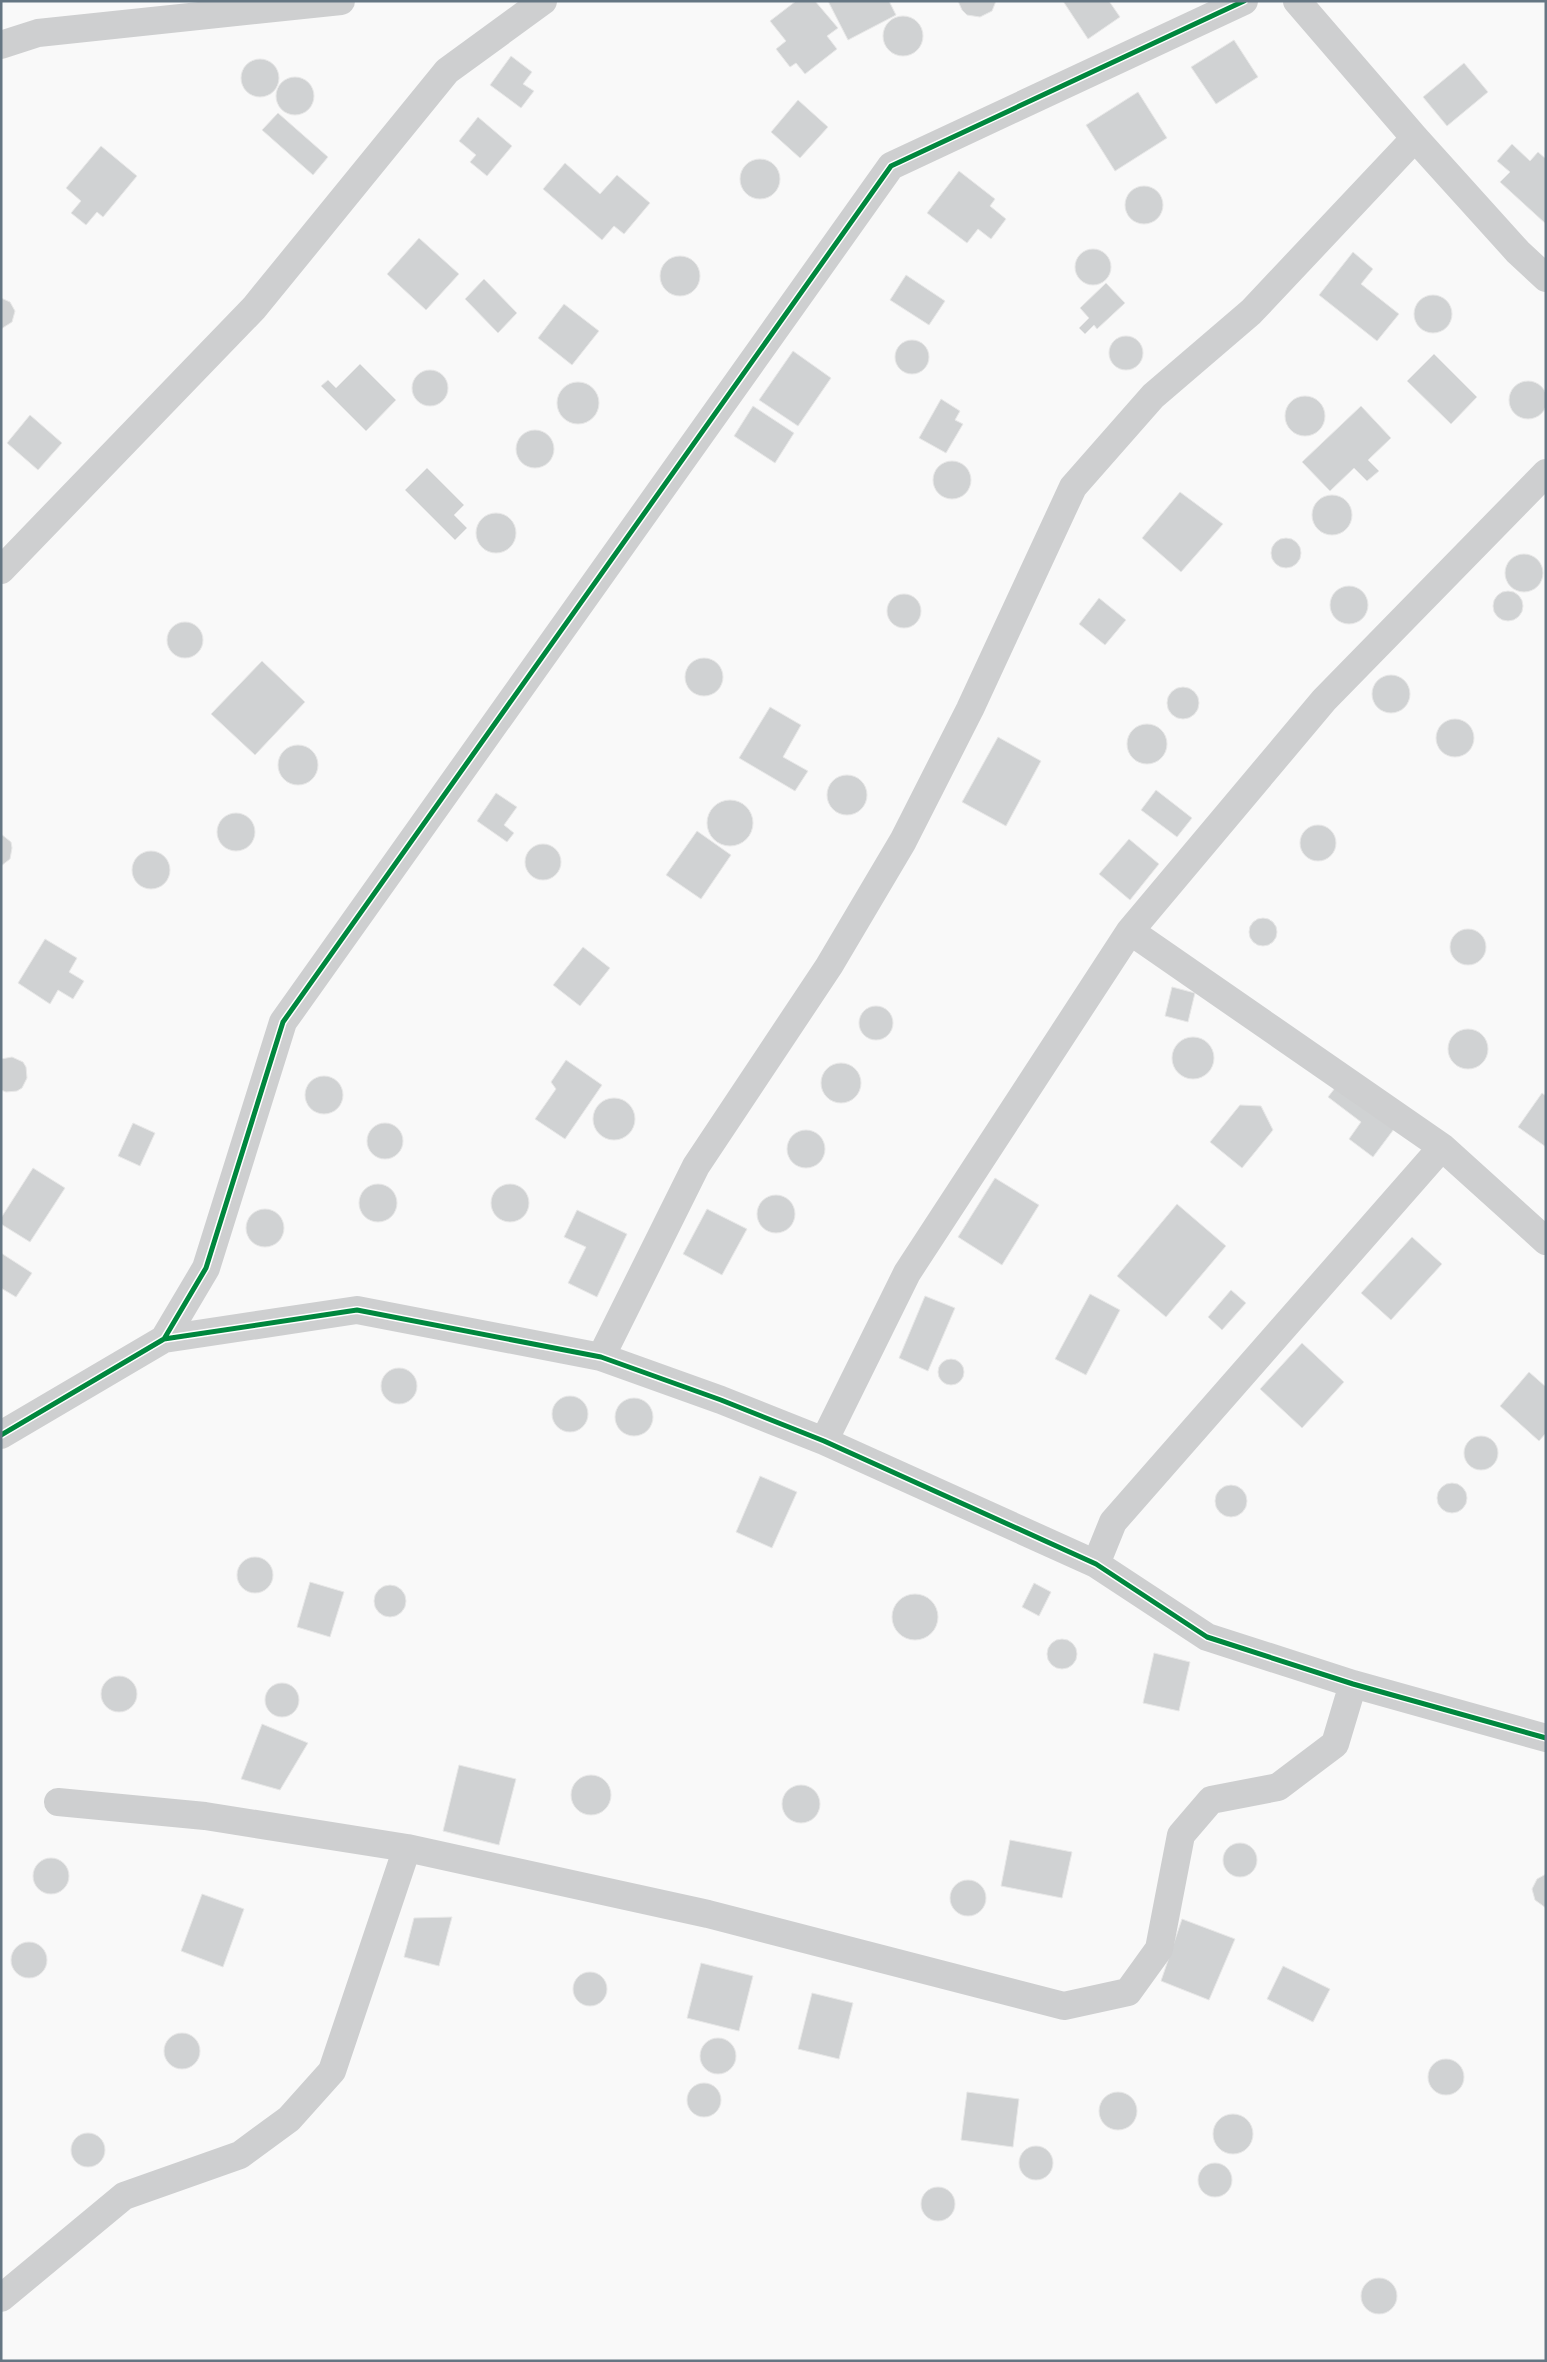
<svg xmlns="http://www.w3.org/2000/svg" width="1547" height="2362" font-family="'Varela Round',sans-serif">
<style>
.building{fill:#d0d2d3;stroke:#e8e8e8}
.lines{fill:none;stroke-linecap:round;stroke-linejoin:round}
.minor{stroke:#cecfd0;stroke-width:28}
.cycleway-casing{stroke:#fff;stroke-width:8}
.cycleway{stroke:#00873e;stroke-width:5}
</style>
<rect width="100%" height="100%" fill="#f9f9f9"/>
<path class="building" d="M796 1H815L838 28 827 36 837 49 805 74 796 63 790 67 776 49 786 41 770 21Z
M828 1H889L896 15 848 40Z
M958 1H996L992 11 980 17 967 15 962 10Z
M1063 1H1109L1120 17 1088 39Z
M883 36a20 20 0 1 1 40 0a20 20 0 1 1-40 0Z
M1234 40 1258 77 1216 104 1191 67Z
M511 56 532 72 523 84 534 91 521 108 490 85Z
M241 78a19 19 0 1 1 38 0a19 19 0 1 1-38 0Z
M1464 63 1488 92 1447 126 1423 97Z
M276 96a19 19 0 1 1 38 0a19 19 0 1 1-38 0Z
M1138 92 1167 138 1115 171 1086 125Z
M798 100 828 127 800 158 771 132Z
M278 113 328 157 313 175 262 130Z
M478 117 512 146 487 176 470 162 476 155 459 141Z
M1512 144 1530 161 1538 152 1546 159V224L1500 182 1510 172 1497 161Z
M101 146 137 176 103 217 97 212 86 225 71 213 81 201 66 188Z
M740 179a20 20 0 1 1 40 0a20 20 0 1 1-40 0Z
M565 163 600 194 617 175 650 203 624 234 614 226 602 240 543 189Z
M959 171 995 199 990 206 1006 219 991 239 978 229 967 243 927 213Z
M1125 205a19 19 0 1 1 38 0a19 19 0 1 1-38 0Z
M419 238 459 274 426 310 387 274Z
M1075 267a18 18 0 1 1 36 0a18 18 0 1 1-36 0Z
M1353 252 1373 269 1361 284 1399 314 1377 341 1319 295Z
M660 276a20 20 0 1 1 40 0a20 20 0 1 1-40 0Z
M906 275 945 301 929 325 890 300Z
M484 279 517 313 498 333 465 299Z
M1106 283 1125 303 1097 329 1094 325 1085 334 1079 328 1089 318 1080 308Z
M1414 314a19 19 0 1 1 38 0a19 19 0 1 1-38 0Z
M1 298 10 302 15 311 12 322 1 329Z
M564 304 599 331 572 365 538 338Z
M1109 353a17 17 0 1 1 34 0a17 17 0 1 1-34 0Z
M895 357a17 17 0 1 1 34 0a17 17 0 1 1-34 0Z
M793 351 831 378 798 426 759 400Z
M1434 354 1477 397 1451 424 1407 381Z
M360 364 396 400 366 431 321 386 328 380 336 388Z
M412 388a18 18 0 1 1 36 0a18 18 0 1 1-36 0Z
M1509 400a19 19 0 1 1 38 0a19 19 0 1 1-38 0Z
M557 403a21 21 0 1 1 42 0a21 21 0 1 1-42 0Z
M1285 416a20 20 0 1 1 40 0a20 20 0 1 1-40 0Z
M941 399 960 411 955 420 963 424 946 453 919 438Z
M753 406 794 433 775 463 734 436Z
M1361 406 1391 438 1368 460 1379 471 1367 481 1354 468 1330 491 1302 462Z
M30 415 62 443 38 470 7 443Z
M516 449a19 19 0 1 1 38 0a19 19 0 1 1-38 0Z
M933 480a19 19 0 1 1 38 0a19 19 0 1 1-38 0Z
M427 468 464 505 454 515 467 528 455 540 405 490Z
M1180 492 1223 524 1181 572 1142 538Z
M1312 515a20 20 0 1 1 40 0a20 20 0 1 1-40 0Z
M476 533a20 20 0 1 1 40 0a20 20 0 1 1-40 0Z
M1271 553a15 15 0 1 1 30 0a15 15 0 1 1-30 0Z
M1505 573a19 19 0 1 1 38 0a19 19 0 1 1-38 0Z
M1330 605a19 19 0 1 1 38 0a19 19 0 1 1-38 0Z
M1493 606a15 15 0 1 1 30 0a15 15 0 1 1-30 0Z
M887 611a17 17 0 1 1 34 0a17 17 0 1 1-34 0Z
M1099 598 1126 620 1105 645 1079 624Z
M167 640a18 18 0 1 1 36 0a18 18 0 1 1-36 0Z
M685 677a19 19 0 1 1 38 0a19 19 0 1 1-38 0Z
M262 661 305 702 255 755 211 714Z
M1372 694a19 19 0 1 1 38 0a19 19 0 1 1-38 0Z
M1167 703a16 16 0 1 1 32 0a16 16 0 1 1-32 0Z
M770 707 801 725 783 757 808 771 795 791 739 758Z
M1436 738a19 19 0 1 1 38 0a19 19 0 1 1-38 0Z
M1127 744a20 20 0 1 1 40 0a20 20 0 1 1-40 0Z
M998 737 1041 761 1006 826 962 802Z
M278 765a20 20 0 1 1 40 0a20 20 0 1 1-40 0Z
M827 795a20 20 0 1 1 40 0a20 20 0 1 1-40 0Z
M1156 790 1192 818 1177 837 1141 810Z
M496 793 517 807 504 825 514 833 507 842 477 821Z
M707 823a23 23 0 1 1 46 0a23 23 0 1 1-46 0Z
M217 832a19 19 0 1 1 38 0a19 19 0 1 1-38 0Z
M1300 843a18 18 0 1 1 36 0a18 18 0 1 1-36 0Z
M697 831 731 855 701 899 666 875Z
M1 834 11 842 12 848 10 859 1 866Z
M1129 839 1159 864 1130 900 1099 874Z
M525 862a18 18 0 1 1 36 0a18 18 0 1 1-36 0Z
M132 870a19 19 0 1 1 38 0a19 19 0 1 1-38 0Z
M1249 932a14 14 0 1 1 28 0a14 14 0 1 1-28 0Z
M1450 947a18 18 0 1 1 36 0a18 18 0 1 1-36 0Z
M45 939 77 958 69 972 84 981 73 999 58 990 50 1004 18 983Z
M583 947 610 968 580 1006 553 985Z
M1172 987 1195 993 1188 1022 1165 1016Z
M859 1023a17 17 0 1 1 34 0a17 17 0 1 1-34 0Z
M1448 1049a20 20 0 1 1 40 0a20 20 0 1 1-40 0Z
M1172 1058a21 21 0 1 1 42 0a21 21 0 1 1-42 0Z
M12 1057 23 1062 26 1067 27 1078 22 1088 17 1091 6 1092 1 1090V1059Z
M566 1060 602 1085 565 1139 535 1119 556 1089 551 1082Z
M821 1083a20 20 0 1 1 40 0a20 20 0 1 1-40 0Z
M1349 1070 1406 1113 1373 1157 1349 1139 1361 1122 1328 1097Z
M305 1095a19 19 0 1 1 38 0a19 19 0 1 1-38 0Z
M1542 1093 1546 1096V1147L1518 1127Z
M593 1119a21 21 0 1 1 42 0a21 21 0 1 1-42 0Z
M1240 1105 1261 1106 1273 1130 1242 1168 1210 1142Z
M367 1141a18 18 0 1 1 36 0a18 18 0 1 1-36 0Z
M133 1123 155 1133 140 1166 118 1156Z
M787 1149a19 19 0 1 1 38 0a19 19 0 1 1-38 0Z
M33 1168 65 1188 30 1242 1 1224V1218Z
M995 1178 1039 1205 1002 1265 958 1237Z
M359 1203a19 19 0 1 1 38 0a19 19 0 1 1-38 0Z
M491 1203a19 19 0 1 1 38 0a19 19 0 1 1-38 0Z
M757 1214a19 19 0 1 1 38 0a19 19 0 1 1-38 0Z
M1177 1204 1226 1246 1166 1317 1117 1276Z
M707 1209 747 1229 722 1275 683 1254Z
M246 1228a19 19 0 1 1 38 0a19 19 0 1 1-38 0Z
M577 1210 627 1234 597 1297 568 1283 586 1247 564 1237Z
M1412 1237 1442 1264 1391 1320 1361 1293Z
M1 1253 32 1273 16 1297 1 1288Z
M1231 1290 1246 1303 1222 1330 1208 1317Z
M1090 1294 1120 1310 1086 1375 1055 1359Z
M925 1296 955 1308 928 1371 899 1358Z
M1302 1343 1344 1382 1302 1428 1260 1389Z
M938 1372a13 13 0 1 1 26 0a13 13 0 1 1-26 0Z
M381 1386a18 18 0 1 1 36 0a18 18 0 1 1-36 0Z
M1529 1372 1546 1387V1433L1539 1441 1500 1406Z
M552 1414a18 18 0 1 1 36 0a18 18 0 1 1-36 0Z
M615 1417a19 19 0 1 1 38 0a19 19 0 1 1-38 0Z
M1464 1453a17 17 0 1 1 34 0a17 17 0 1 1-34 0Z
M760 1476 797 1492 772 1548 736 1532Z
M1437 1498a15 15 0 1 1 30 0a15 15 0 1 1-30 0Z
M1215 1501a16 16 0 1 1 32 0a16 16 0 1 1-32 0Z
M237 1575a18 18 0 1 1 36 0a18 18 0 1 1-36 0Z
M310 1582 344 1592 330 1637 297 1627Z
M1034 1583 1051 1592 1039 1616 1022 1607Z
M374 1601a16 16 0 1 1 32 0a16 16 0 1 1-32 0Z
M892 1617a23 23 0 1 1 46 0a23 23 0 1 1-46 0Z
M1047 1654a15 15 0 1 1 30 0a15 15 0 1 1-30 0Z
M1154 1653 1190 1662 1179 1711 1143 1703Z
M101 1694a18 18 0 1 1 36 0a18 18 0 1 1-36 0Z
M265 1700a17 17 0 1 1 34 0a17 17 0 1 1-34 0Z
M262 1724 308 1743 280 1790 241 1779Z
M459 1765 516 1779 499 1845 443 1831Z
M571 1795a20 20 0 1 1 40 0a20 20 0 1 1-40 0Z
M782 1804a19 19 0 1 1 38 0a19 19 0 1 1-38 0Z
M1010 1840 1072 1852 1062 1898 1001 1886Z
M1223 1860a17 17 0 1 1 34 0a17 17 0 1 1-34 0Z
M33 1876a18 18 0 1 1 36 0a18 18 0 1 1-36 0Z
M1546 1874V1908L1535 1900 1532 1889 1537 1879Z
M950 1898a18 18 0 1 1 36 0a18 18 0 1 1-36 0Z
M202 1894 244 1909 223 1967 181 1951Z
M452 1917 439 1966 404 1957 414 1918Z
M1182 1919 1235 1939 1209 2000 1161 1981Z
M11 1960a18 18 0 1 1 36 0a18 18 0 1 1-36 0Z
M701 1963 753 1976 739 2031 687 2018Z
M1283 1966 1330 1989 1313 2022 1267 1999Z
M573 1989a17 17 0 1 1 34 0a17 17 0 1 1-34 0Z
M812 1993 853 2003 839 2059 798 2049Z
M164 2051a18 18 0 1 1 36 0a18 18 0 1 1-36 0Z
M700 2056a18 18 0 1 1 36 0a18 18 0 1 1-36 0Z
M1428 2077a18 18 0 1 1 36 0a18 18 0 1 1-36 0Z
M687 2100a17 17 0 1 1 34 0a17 17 0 1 1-34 0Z
M1099 2111a19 19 0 1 1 38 0a19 19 0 1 1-38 0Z
M967 2092 1019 2099 1013 2147 961 2140Z
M1213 2134a20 20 0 1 1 40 0a20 20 0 1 1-40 0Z
M71 2150a17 17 0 1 1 34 0a17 17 0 1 1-34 0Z
M1019 2163a17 17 0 1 1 34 0a17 17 0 1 1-34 0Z
M1198 2180a17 17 0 1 1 34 0a17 17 0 1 1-34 0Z
M921 2204a17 17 0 1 1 34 0a17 17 0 1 1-34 0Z
M1361 2296a18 18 0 1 1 36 0a18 18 0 1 1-36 0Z"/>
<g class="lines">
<path class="minor" d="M1297 1 1415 138 1518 252 1546 278
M1 45 38 33 341 1
M1 570 254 308 447 71 543 1
M1130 931 1442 1147 1546 1241
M164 1339 206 1268 283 1022 891 166 1244 1
M601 1357 696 1166 829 966 903 841 970 709 1073 487 1153 396 1251 312 1415 138
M1 1435 164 1339 357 1310 601 1357 721 1400 824 1441 1096 1564 1207 1637 1353 1684 1546 1738
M824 1441 907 1273 1130 931 1324 700 1546 473
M1096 1564 1113 1522 1442 1147
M58 1802 205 1816 407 1848 708 1914 1064 2006 1128 1992 1159 1949 1181 1835 1211 1800 1278 1787 1335 1744 1353 1684
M1 2298 124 2196 240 2155 289 2119 332 2071 407 1848"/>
<defs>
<path id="cycleway" d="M164 1339 206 1268 283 1022 891 166 1244 1
M1 1435 164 1339 357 1310 601 1357 721 1400 824 1441 1096 1564 1207 1637 1353 1684 1546 1738"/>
</defs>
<use href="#cycleway" class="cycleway-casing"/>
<use href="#cycleway" class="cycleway"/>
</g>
<rect width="1547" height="2362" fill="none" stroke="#657683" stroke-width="5"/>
</svg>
